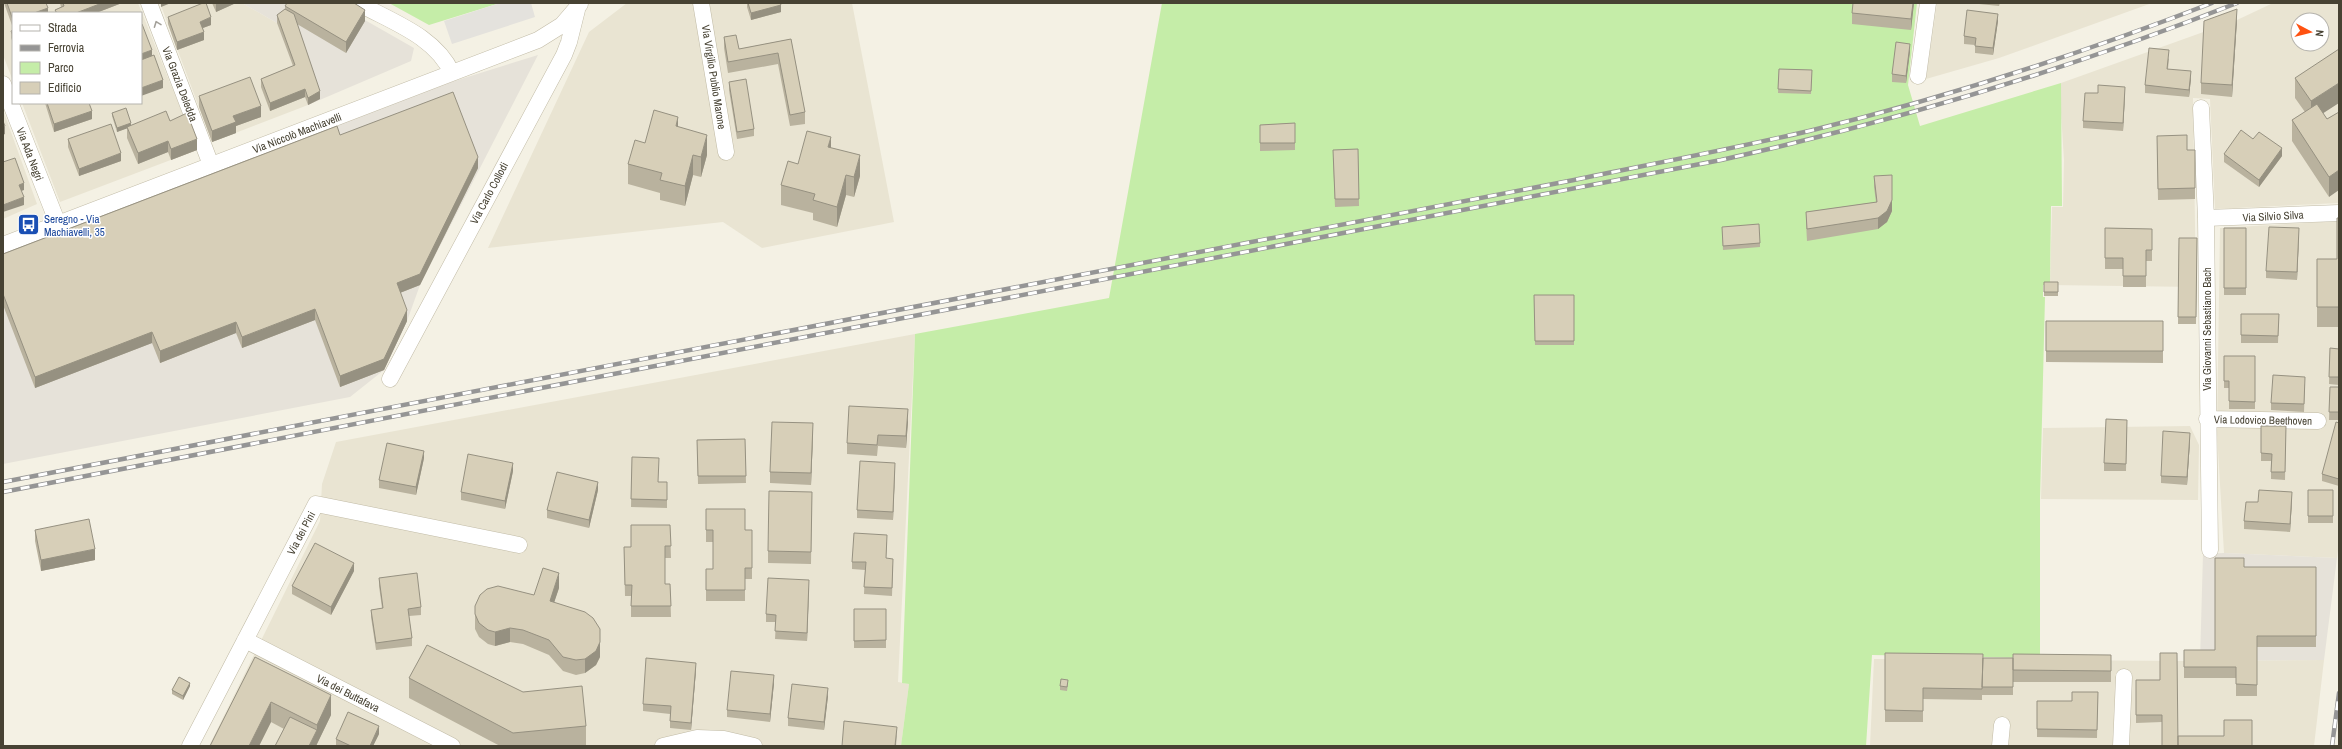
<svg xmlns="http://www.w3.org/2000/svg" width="2342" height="749" font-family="'Archivo Narrow',sans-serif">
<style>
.residential{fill:#e9e4d2;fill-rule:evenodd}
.industrial{fill:#e6e2d9}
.green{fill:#c5eda8}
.parking{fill:#e4e2dd}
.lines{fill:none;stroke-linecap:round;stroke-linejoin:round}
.minor-casing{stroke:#c1bba6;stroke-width:17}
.minor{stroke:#fff;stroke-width:16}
.rail-casing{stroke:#959595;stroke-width:4.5}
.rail{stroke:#fff;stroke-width:3;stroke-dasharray:9;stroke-linecap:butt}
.wall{fill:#b9b29e}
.shaded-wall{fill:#969181}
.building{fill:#d7cfb8;stroke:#969181}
.oneway{stroke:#a3a099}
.labels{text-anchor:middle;stroke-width:3;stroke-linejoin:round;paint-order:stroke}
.street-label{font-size:11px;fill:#474233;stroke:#fff}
.transit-label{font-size:11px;fill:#164399;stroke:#fff;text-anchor:start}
</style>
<rect width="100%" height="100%" fill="#f4f1e4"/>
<path class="residential" d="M3 3H138L197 150 60 202 22 103H141V13H13V81L3 55Z
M160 3H242L277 23 308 105 212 142Z
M627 3H852L894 222 762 248 723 222 488 248 589 32Z
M1937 3H2152L1999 58 1926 79Z
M2273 3H2339V203L2215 209 2210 99 2193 98 2196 287 2050 285 2052 207H2063L2064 160 2061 113V83L2237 20ZM2298 20H2322V44H2298Z
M3 110 37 204 3 219Z
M2339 221V543L2337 558 2224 553 2217 432 2220 228Z
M915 334 898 682 909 684 901 746H209L320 521 322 484 336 442Z
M2190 426 2199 445 2198 500 2041 499 2043 428Z
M1874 659 2184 661 2324 660 2314 746H1870Z"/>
<path class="industrial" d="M242 3H335L414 48 411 61 308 105 277 23Z
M538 55 420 285 407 321 384 370 350 397 3 464V247L445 84Z
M2224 553 2337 558 2324 660 2200 661 2203 554Z"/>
<path class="green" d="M389 3H500L429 25Z
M1162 3H1917L1908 85 1920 126 2061 83 2062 206H2051L2050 285H2043V297H2045L2040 500V658L1872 655 1866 746H901L909 684 902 683 915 334 1109 298Z"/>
<path class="parking" d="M500 3H531L535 17 452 44 444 21Z"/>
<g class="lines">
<defs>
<path id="minor" d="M149 3 211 165
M358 3C392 22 435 36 452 73
M701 3 726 152
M1918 76 1928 3
M3 84 58 224
M2201 108 2206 218 2210 550
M2206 218 2339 213
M3 245 538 40 562 25 580 4
M390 379 564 55 569 42 577 10
M2207 419 2318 421
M245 640 452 746
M190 746 316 504 519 545
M663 746 697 738 724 739 754 746
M2000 746 2002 725
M2121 746 2124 677"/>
</defs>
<use href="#minor" class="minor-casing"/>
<use href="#minor" class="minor"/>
<defs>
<path id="rail" d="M3 482 1574 180C1652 164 1731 149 1809 131 1946 98 2080 54 2212 3
M3 492 1721 160C1897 121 2069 69 2237 3
M2332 746 2339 693"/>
</defs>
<use href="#rail" class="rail-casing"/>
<use href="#rail" class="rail"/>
</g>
<path class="wall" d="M4 3H46L48 13H13V28Z
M60 3H122L96 13H55V10L61 7Z
M212 3H236L216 12Z
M747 3H780L781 12 751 20 747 7Z
M1914 3 1911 30 1852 24V13Z
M1969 3H2000L1999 6Z
M285 6 365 21 346 53 297 24 320 99 308 105 305 97 270 111 261 87V79L293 66 277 23V15L285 9Z
M168 17 211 25 203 28 204 40 177 50 168 24Z
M2237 20 2232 97 2201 94V83Z
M1998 21 1993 55 1975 53V45L1964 44V36Z
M13 30V43L11 38V31Z
M724 37 739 49 791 39 805 112V124L790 126 778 64 728 73 724 48Z
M1910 51 1906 83 1892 82V74Z
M2169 58 2168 69 2191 78 2189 97 2145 93V85Z
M1779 69 1812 70 1811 94 1778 93Z
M2295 78 2323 113 2327 119 2339 112 2329 197 2292 141V120L2305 112 2295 98Z
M729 82 754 129V136L737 139 729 90Z
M2125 94 2123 131 2083 128V121Z
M199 96 261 117 236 126V133L212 142 199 107Z
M45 103H89L92 119 54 132Z
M112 113 131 126 170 121 197 150 171 160 168 152 138 164 127 138V128L117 132 112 116Z
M1295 123V150L1260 151V125Z
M678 127 707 155 701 177 693 175 685 206 660 200V193L628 184V164L645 143Z
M340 135 478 168 420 285 400 293 407 321 384 370 340 387 315 320 242 348 236 333 160 363 152 343 35 388 3 305V254Z
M2157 136 2187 150H2195V199L2158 200Z
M68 139 121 161 79 176 68 147Z
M2253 139 2282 156 2259 187 2224 162V154Z
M831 148 860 176 854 197 846 195 837 227 813 220V213L781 205V185L798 164Z
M1358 149 1359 206 1335 207 1333 158Z
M1874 176 1892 211 1887 222 1878 229 1807 241 1806 223V212L1876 202 1874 187Z
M2339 218V327H2317V307L2337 259Z
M2105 228 2152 229V261H2146V287H2123V269H2105Z
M2224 228H2246V295H2224Z
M1722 231 1760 243V247L1723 250Z
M2299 236 2297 280 2266 278V271Z
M2179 238H2197L2196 324H2178Z
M2044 282H2058V296H2044Z
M1534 295H1574V345H1535Z
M2241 314H2279L2278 343H2241Z
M2046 321H2163V363L2046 362Z
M2330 348 2339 349V385L2329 384Z
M2224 356H2255V409H2229V388H2224Z
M2305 384 2304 412 2271 410V403Z
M2330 387H2339V420H2329Z
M2127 420 2126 471H2104V463Z
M908 421 906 448 878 446 877 456 847 454V443Z
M2339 423V486L2322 481V474Z
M2261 426H2286L2285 480 2271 479V461H2261Z
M813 434 811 485 770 483V472Z
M745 439 746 483 698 484 697 440Z
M2190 441 2187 485 2161 483V476Z
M632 457 658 482H667V508L631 507Z
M424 458 416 495 379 488V480Z
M895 470 893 520 857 518V510Z
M513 471 505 509 461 500V492Z
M598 490 589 528 547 518V510Z
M2308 490H2333V523H2308Z
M812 492 811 564 768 563V551Z
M2292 500 2290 532 2244 529V521L2258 502Z
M706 509 745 530H752V579H745V601H706V569H713V542H706Z
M670 525 671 558H665V584H670L671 617H631V596H625L624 547H631Z
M35 530 95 560 41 571 35 541Z
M887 542 886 558 893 566 892 596 864 594 865 570 852 569V562Z
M2244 567H2316V647H2257V696H2236V678H2184V650H2215Z
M354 571 331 615 292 594V586Z
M379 578 421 607V615L409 616 412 638V646L376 650 371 617V610L382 608 379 586Z
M559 588 554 602 600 657 596 665 585 673 576 675 563 671 549 655 523 644 510 642 495 646 488 644 479 637 475 629V606L534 595Z
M809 588 807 641 775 639 776 622H766V614Z
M854 609H886V648H854Z
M1885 653 1983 658H2013L2111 655V682H2013V695H1982V700L1923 699V722H1885Z
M255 657 331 715 316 746H275L284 729 271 722 259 746H210Z
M696 670 691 730 670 728V714L643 711V704Z
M409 678 586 726V746H500L409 698Z
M2136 680H2160L2178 742 2252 746H2162V722L2136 723Z
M774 683 770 722 727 717V710Z
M1068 684 1067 691 1060 690V686Z
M190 686 183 700 172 694V690Z
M2098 692 2097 738 2037 737V701H2072Z
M828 696 824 730 788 726V718Z
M379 734 373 746H336V739Z"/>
<path class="shaded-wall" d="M102 3H122L96 13H76Z
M161 3H171L161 7Z
M218 3H236L216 12V4Z
M1913 3H1914L1911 30V19Z
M781 5V12L751 20V13Z
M48 8V13H34Z
M2237 9V20L2232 97V85Z
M365 10V21L346 53V42Z
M1998 14V21L1993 55V48Z
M211 17V25L200 29V22Z
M204 32V40L177 50V42Z
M1910 44V51L1906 83V76Z
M152 50V58L141 62V54Z
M2191 71V78L2189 97V90Z
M163 80V88L141 96V88Z
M2339 83V103L2311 121V101Z
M2125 87V94L2123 131V123Z
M305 89V97L270 111V103Z
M320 91V99L308 105V98Z
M261 106V117L236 126V133L212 142V131L233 116Z
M92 111V119L54 132V124Z
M678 117V137L676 126Z
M131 123V127L117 132V128Z
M5 126V134L3 135V127Z
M707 135V155L701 177V157Z
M831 137V157L828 147Z
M197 139V150L171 160V149Z
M168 141V152L138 164V153Z
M2282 148V156L2259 187V180Z
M121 153V161L79 176V169Z
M693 155V175L685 206V186Z
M860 155V176L854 197V177Z
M478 157V168L420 285 397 294V283Z
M2339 170V190L2329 197V177Z
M846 175V195L837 227V207Z
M24 183V190L19 192V185Z
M24 197V205L3 212V205Z
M1892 200V211L1887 222 1878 229V218Z
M2299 228V236L2297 280V272Z
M315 309V320L242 348V337Z
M407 310V321L384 370 340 387V376Z
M236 322V333L160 363V351Z
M152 332V343L35 388V377Z
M908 409V421L906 448V436Z
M813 423V434L811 485V473Z
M2190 433V441L2187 485V477Z
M424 451V458L416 495V487Z
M513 463V471L505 509V501Z
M895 463V470L893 520V512Z
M598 482V490L589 528V520Z
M2292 492V500L2290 532V524Z
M95 549V560L41 571V560Z
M354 563V571L331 615V607Z
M559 573V588L550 615V601Z
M809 580V588L807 641V633Z
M510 628V642L495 646V632Z
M600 642V657L596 665 585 673V659Z
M696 663V670L691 730V723Z
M774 675V683L770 722V714Z
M190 683V686L183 700V696Z
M828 688V696L824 730V722Z
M331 695V715L316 746H309L317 730V725Z
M271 702V722L259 746H249Z
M379 726V734L373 746H370Z
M897 727 896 746H895Z"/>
<path class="building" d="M7 3H46L48 8 34 13H13V20Z
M63 3H102L76 13H57L55 10 64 6Z
M203 3H206L211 17 200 22 204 32 177 42 168 17Z
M287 3H354L365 10 346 42 285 6Z
M748 3H780L781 5 751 13Z
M1853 3H1913L1911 19 1852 13Z
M285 9 294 14 320 91 308 98 305 89 270 103 261 79 295 65 277 15Z
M2237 9 2232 85 2201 83 2204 21Z
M1967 10 1998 14 1993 48 1975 46 1976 38 1964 36Z
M141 24H142L152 50 141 54Z
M13 30V36L11 31Z
M736 35 739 49 791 39 805 112 790 115 778 53 728 62 724 37Z
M1896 42 1910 44 1906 76 1892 74Z
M2149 48 2169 50 2167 69 2191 71 2189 90 2145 85Z
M2339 49V83L2311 101 2295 78Z
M154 55 163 80 141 88V60Z
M1779 69 1812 70 1811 91 1778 89Z
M250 77 261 106 233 116 236 122 212 131 199 96Z
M746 79 754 129 737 132 729 82Z
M2098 85 2125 87 2123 123 2083 121 2085 93H2098Z
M453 92 478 157 420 274 397 283 407 310 384 359 340 376 315 309 242 337 236 322 160 351 152 332 35 377 3 294V254L337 126 340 135Z
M47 103H89L92 111 54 124Z
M2317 104 2327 119 2339 112V170L2329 177 2292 120Z
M126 108 131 123 117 128 112 113Z
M654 110 678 117 676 126 707 135 701 157 693 155 685 186 660 180 662 173 628 164 635 140 645 143Z
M166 111 170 121 187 113 197 139 171 149 168 141 138 153 127 127Z
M3 121 5 126 3 127Z
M1295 123V143H1260V125Z
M111 124 121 153 79 169 68 139Z
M2241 130 2253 139 2259 132 2282 148 2259 180 2224 154Z
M807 131 831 137 828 147 860 155 854 177 846 175 837 207 813 200 815 194 781 185 788 161 798 164Z
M2187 135V150H2195V188L2158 189 2157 136Z
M1358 149 1359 199H1335L1333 150Z
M15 158 24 183 19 185 24 197 3 205V162Z
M1892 175V200L1887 211 1878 218 1807 229 1806 212 1877 202 1874 176Z
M2337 218H2339V307H2317V259H2337Z
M1759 224 1760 243 1723 246 1722 227Z
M2269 227 2299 228 2297 272 2266 271Z
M2105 228 2152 229V250H2146V276H2123V258H2105Z
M2224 228H2246V288H2224Z
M2179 238H2197L2196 317H2178Z
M2044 282H2058V292H2044Z
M1534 295H1574V341H1535Z
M2241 314H2279L2278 336 2241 335Z
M2046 321H2163V351H2046Z
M2330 348 2339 349V377H2329Z
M2224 356H2255V402L2229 401V381H2224Z
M2273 375 2305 377 2304 404 2271 403Z
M2330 387H2339V412H2329Z
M849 406 908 409 906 436 878 435 877 445 847 443Z
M2106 419 2127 420 2126 464 2104 463Z
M772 422 813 423 811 473 770 472Z
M2336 422 2339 423V479L2322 474Z
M2261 426H2286L2285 472H2271L2272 454 2261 453Z
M2163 431 2190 433 2187 477 2161 476Z
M745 439 746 476H698L697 440Z
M387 443 424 451 416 487 379 480Z
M468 454 513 463 505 501 461 492Z
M632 457 659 458 658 482H667V500L631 499Z
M860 461 895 463 893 512 857 510Z
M557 472 598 482 589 520 547 510Z
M2259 490 2292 492 2290 524 2244 521 2246 502H2258Z
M2308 490H2333V516H2308Z
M769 491 812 492 811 552 768 551Z
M706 509H745V530H752V568H745V590H706V569H713V530H706Z
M89 519 95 549 41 560 35 530Z
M631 525H670L671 546H665V584H670L671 606H631L632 585H625L624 547H631Z
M854 533 887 535 886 558 893 559 892 588 864 587 866 562H852Z
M315 543 354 563 331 607 292 586Z
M2215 558H2244V567H2316V636H2257V685L2236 684V667H2184V650H2215Z
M543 568 559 573 550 601 585 612 593 618 600 629V642L596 651 585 659 576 660 563 657 549 640 523 630 510 628 495 632 488 630 479 623 475 614V606L480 595 487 589 498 586 534 595Z
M417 573 421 607 408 609 412 638 376 643 371 610 383 608 379 578Z
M768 578 809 580 807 633 775 631 776 615 766 614Z
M854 609H886V640L854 641Z
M427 645 523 692 582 686 586 726 513 733 409 678Z
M1885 653 1983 654 1982 689 1923 688V711L1885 710Z
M2160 653H2177L2178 746H2162V715H2136V680H2160Z
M2013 654 2111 655V671L2013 670Z
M255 657 331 695 317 725 271 702 249 746H210Z
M646 658 696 663 691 723 670 721 671 706 643 704Z
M1983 658H2013V687H1982Z
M731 671 774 675 770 714 727 710Z
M179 677 190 683 183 696 172 690Z
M1061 679 1068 680 1067 687 1060 686Z
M792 684 828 688 824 722 788 718Z
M2072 692H2098L2097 730 2037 729V701H2072Z
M348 712 379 726 370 746H351L336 739Z
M290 717 317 730 309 746H275Z
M2224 720H2252V746H2178V736H2224Z
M844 721 897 727 895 746H842Z"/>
<defs><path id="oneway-chevron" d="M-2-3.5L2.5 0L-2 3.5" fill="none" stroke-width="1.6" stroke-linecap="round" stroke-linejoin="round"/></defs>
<use class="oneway" href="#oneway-chevron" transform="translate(157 24) rotate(-111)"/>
<defs>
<symbol id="bus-square" viewBox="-11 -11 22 22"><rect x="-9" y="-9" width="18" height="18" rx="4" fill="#1a4fb4" stroke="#fff"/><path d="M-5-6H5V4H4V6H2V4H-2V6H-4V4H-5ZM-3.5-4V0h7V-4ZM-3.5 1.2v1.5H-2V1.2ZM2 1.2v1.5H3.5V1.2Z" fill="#fff"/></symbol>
</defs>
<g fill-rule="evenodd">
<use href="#bus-square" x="16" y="212" width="25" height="25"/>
</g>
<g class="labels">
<g class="street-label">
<text transform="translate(714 77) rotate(81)" y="4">Via Virgilio Publio Marone</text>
<text transform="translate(180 84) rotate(69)" y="4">Via Grazia Deledda</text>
<text transform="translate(297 133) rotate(-21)" y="4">Via Niccolò Machiavelli</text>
<text transform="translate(30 154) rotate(69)" y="4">Via Ada Negri</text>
<text transform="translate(489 193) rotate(-62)" y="4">Via Carlo Collodi</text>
<text transform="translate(2273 216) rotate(-3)" y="4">Via Silvio Silva</text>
<text transform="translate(2207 329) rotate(-90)" y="4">Via Giovanni Sebastiano Bach</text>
<text transform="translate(2263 420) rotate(1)" y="4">Via Lodovico Beethoven</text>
<text transform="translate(301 533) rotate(-62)" y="4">Via dei Pini</text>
<text transform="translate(348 693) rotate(27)" y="4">Via dei Buttafava</text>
</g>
<g class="transit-label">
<text x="44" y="223">Seregno - Via<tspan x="44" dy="13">Machiavelli, 35</tspan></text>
</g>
</g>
<rect width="2342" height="749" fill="none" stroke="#474233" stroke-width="8"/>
<rect x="12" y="12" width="130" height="92" fill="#ffffff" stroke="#b5b3ad"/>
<rect x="20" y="25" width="20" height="6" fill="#ffffff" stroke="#b5b3ad"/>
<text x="48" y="32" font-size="12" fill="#474233">Strada</text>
<rect x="20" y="45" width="20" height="6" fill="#959595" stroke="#b5b3ad"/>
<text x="48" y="52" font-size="12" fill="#474233">Ferrovia</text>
<rect x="20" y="62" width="20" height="12" fill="#c5eda8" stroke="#b5b3ad"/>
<text x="48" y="72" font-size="12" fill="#474233">Parco</text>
<rect x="20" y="82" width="20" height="12" fill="#d7cfb8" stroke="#b5b3ad"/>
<text x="48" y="92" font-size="12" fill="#474233">Edificio</text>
<g transform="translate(2310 32) rotate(97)"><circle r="19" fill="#ffffff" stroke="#b5b3ad"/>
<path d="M0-3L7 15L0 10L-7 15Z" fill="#ff5211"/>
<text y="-6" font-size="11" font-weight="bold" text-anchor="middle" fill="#474233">N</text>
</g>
</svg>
